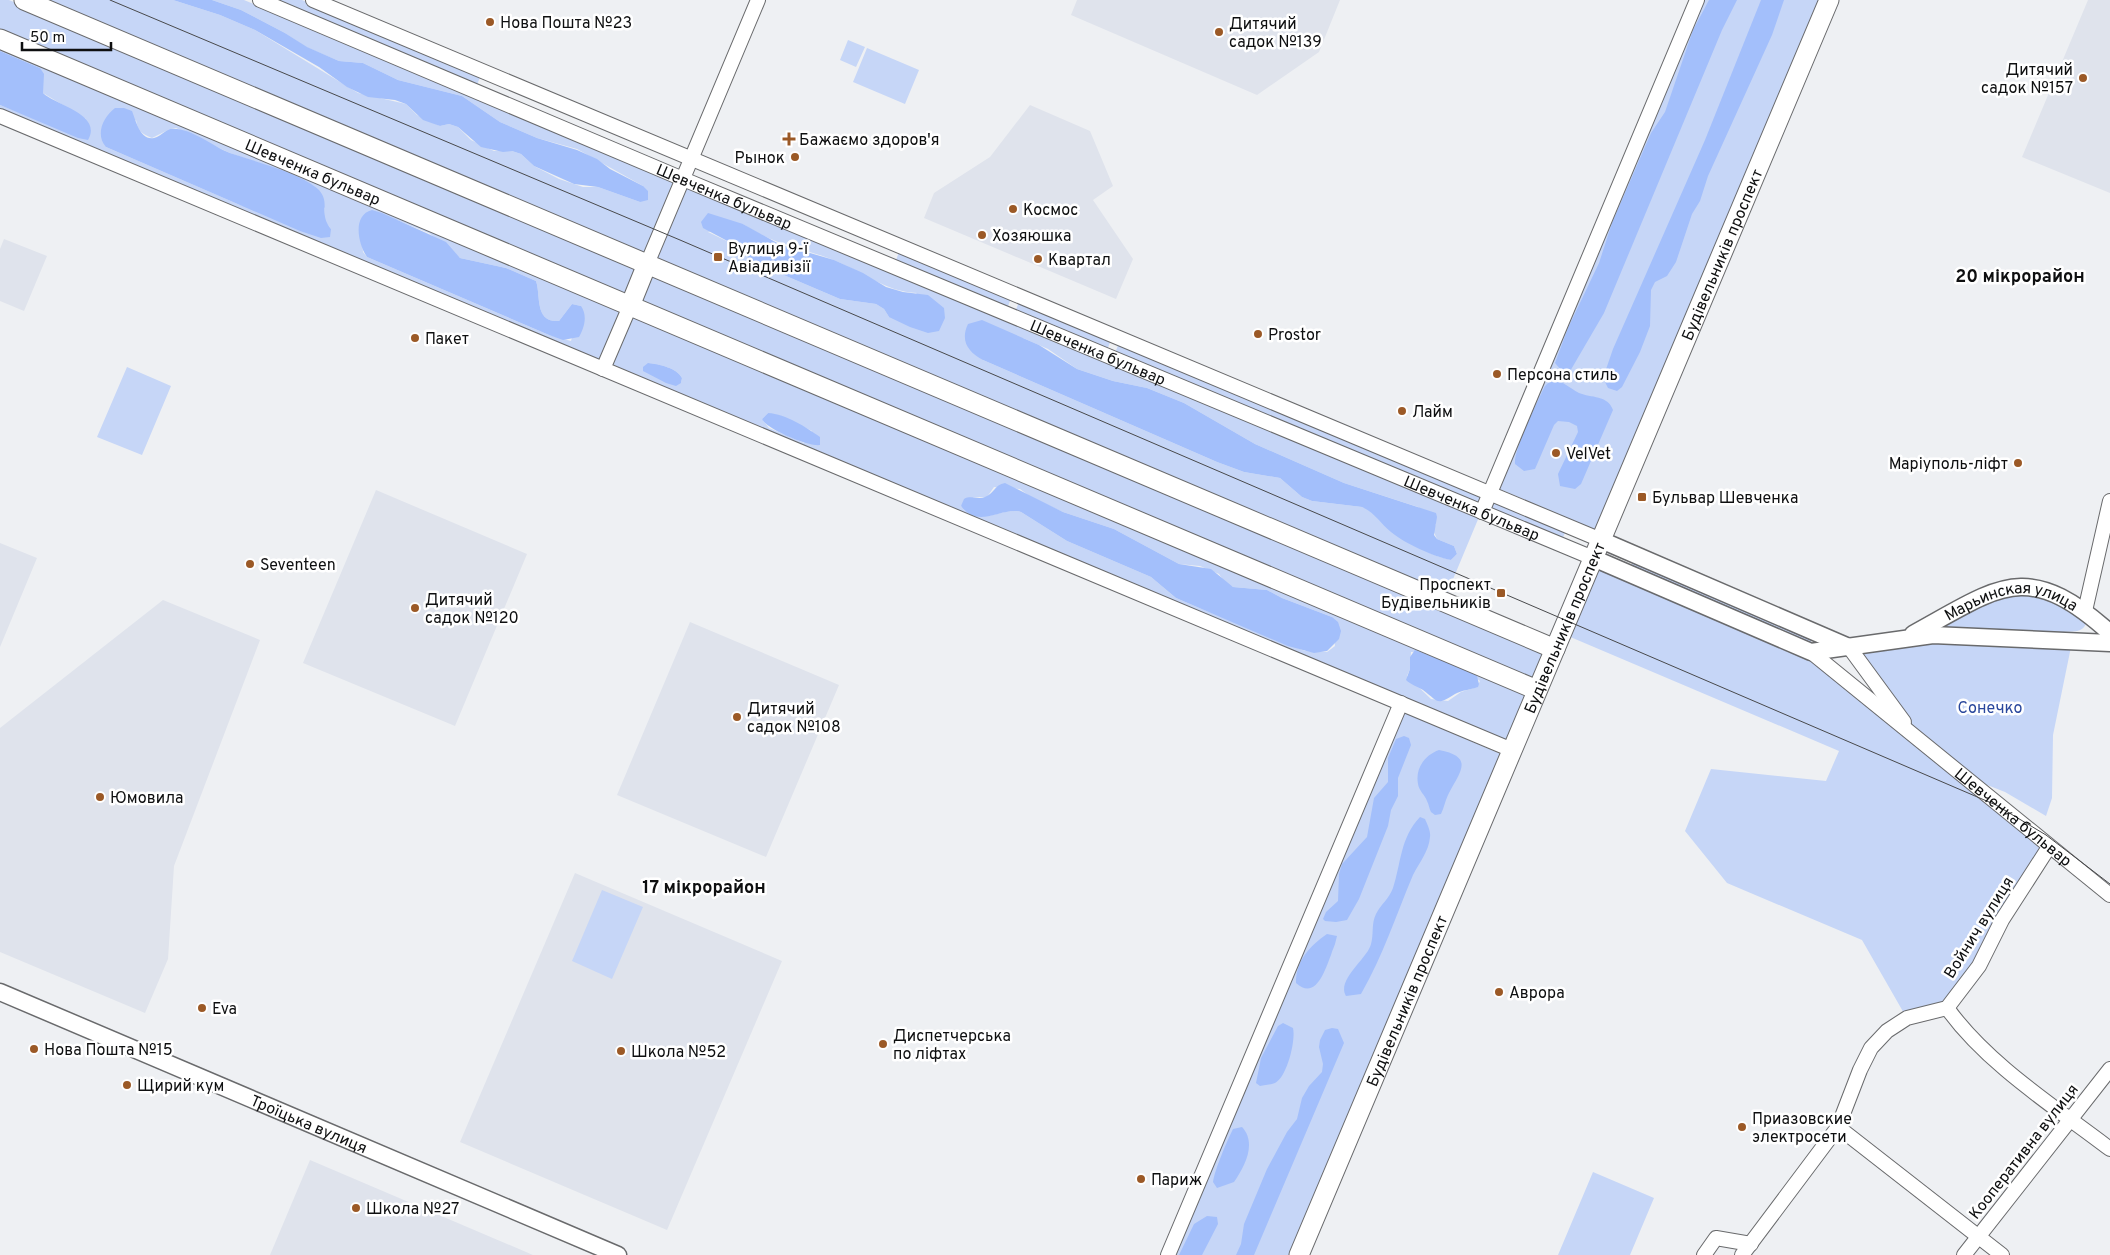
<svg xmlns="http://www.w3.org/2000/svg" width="2110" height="1255" font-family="Overpass,sans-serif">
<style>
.built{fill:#dfe3ec}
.green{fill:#c6d6f7;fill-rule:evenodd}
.forest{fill:#a3bffb}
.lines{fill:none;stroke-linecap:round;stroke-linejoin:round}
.minor-casing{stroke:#696a6c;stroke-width:16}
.tertiary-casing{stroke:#696a6c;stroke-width:19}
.secondary-casing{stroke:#696a6c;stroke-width:21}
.minor{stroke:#fff;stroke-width:14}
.tertiary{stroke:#fff;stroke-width:16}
.secondary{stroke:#fff;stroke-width:19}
.tram{stroke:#48494b;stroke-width:1}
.poi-dot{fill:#9b5926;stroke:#fff;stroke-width:2}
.labels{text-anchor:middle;stroke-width:5;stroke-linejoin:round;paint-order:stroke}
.poi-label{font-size:16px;fill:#0e0f10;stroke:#fff;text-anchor:start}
.street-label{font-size:16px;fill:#0e0f10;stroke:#fff}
.park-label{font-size:16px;fill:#29479c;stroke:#fff}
.neighbourhood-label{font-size:18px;font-weight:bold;fill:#0e0f10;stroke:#fff}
</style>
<rect width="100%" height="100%" fill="#eef0f3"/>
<path class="built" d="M1077 0H1340L1319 52 1257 95 1071 15Z
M2088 0H2110V193L2022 157Z
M1030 105 1090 131 1113 186 1093 200 1133 259 1116 299 924 218 934 193 990 157Z
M4 239 47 256 24 311 0 301V249Z
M376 490 527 554 455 726 303 663Z
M0 543 37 558 0 647Z
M163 600 260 640 174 866 168 959 145 1013 0 952V728Z
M690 622 839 685 766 857 617 795Z
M575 873 782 961 667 1230 460 1142Z
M310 1160 533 1255H270Z"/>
<path class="green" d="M0 0H9L640 267 627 298 0 32Z
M40 0H173L220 15 255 30 358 93 406 104 417 115 440 126 449 124 458 127 471 140 494 151H512L521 154 534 166 559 179 583 187H598L640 202 643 186 577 149 537 138 500 122 462 96 398 80 363 63 339 61 306 47 285 33 241 10 212 0H244L676 182 645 256Z
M271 0H302L481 75 476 87Z
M1703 0H1822L1598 531 1497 488Z
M848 40 865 47 856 67 840 60Z
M0 45 622 309 601 360 0 109V105L43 122 86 119 43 93 40 68 0 51ZM136 120C138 131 142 134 152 138L170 129 176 128 230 153 279 170 325 208 324 220 331 229 240 205 106 147ZM397 220 429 233 460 258 506 268 536 281C541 295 534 323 559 321L572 304 581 306 571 341 549 335 367 257 363 252 362 240Z
M867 48 919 70 905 104 853 82Z
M686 187 1479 517 1446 596 655 260ZM743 224C776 246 801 247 836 261 863 272 886 292 917 293L889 317 884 309 876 304 840 299 753 262 733 244 708 232ZM1023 338 1048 349 1077 369 1113 381 1147 388 1184 403 1255 444 1344 483 1418 507 1436 524 1433 530 1437 539 1454 546 1457 554 1451 560C1416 552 1394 531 1368 509L1362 507 1312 501 1302 497 1280 478 1244 472 1217 462 983 360Z
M899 252 1011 298 1007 309 895 263Z
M650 272 1547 652 1534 682 637 302Z
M1019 302 1111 340 1107 350 1015 312Z
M632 314 1529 693 1509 742 611 364ZM648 363C659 364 677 368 682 378L681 383ZM768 413 792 421 812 431 804 443 769 428 762 419ZM994 487 1020 489 1032 498 1063 512 1114 529 1179 564 1200 566 1219 574 1225 583 1233 587 1267 590 1282 598 1332 617 1335 646 1327 652 1305 651 1197 607 1176 598 1151 577 1067 541 1021 512C1003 506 977 529 961 506L974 497H987ZM1411 652C1432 653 1464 667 1480 681L1477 687 1461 692 1448 701 1431 699 1407 676 1410 669Z
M1119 343 1484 495 1479 506 1115 353Z
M127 367 171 386 142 455 97 437Z
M1492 498 1566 530 1562 540 1487 509Z
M1634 559 1813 636 1809 647 1630 569Z
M1598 567 1807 658 2043 848 1975 963 1945 1004 1905 1015 1862 940 1727 883 1685 831 1711 769 1826 781 1839 751 1568 636Z
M2024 592 2057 599 2086 623C2083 633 2073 631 2064 632L1933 630 1989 601Z
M1908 641 2072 642 2053 735 2052 798 2046 816 2005 792 1972 779 1919 735 1857 649Z
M1403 712 1503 755 1292 1255H1175Z
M602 890 643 907 612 979 572 961Z
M1593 1172 1654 1198 1630 1255H1558Z"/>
<path class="forest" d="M173 0H212L241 10 285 33 307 47 339 61 363 63 398 80 462 96 500 122 537 138 577 150 597 159 610 169 643 186 648 191V200L640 202 598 187 574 184 534 166 521 154 512 151 503 152 481 147 458 127 449 124 440 126 423 120 406 104 395 100 368 97 347 87 319 67 255 30 220 15Z
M1709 0H1737L1722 30 1604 313 1569 373 1561 370 1555 363 1568 328 1599 263 1612 223 1651 133 1665 112 1693 30Z
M1761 0H1784L1772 35 1708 176 1700 201 1692 214 1676 262 1667 276 1655 282 1651 290 1650 326 1640 352 1622 387 1617 391 1608 388 1603 378 1613 349 1705 140Z
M0 51 40 68 44 74 43 93C55 105 103 114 88 140L78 138 0 105Z
M115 108H124L132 111C136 121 141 144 157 137 161 135 165 131 170 129 191 127 211 146 230 153 253 161 302 173 319 190 331 204 318 213 331 229L330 237 321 238 300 231 106 147C95 135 103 117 115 108Z
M372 210 382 213 446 242 460 258 506 268 536 281C541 295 534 323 559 321L572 304 581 306C588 316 584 328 579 337L563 340 549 335 367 257C358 244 352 215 372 210Z
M708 213 743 224 779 244 834 260 863 273 886 287 903 292 928 295 944 308 945 318 939 331 928 333 910 327 889 317 884 309 876 304 840 299 753 262 733 244 703 228 701 222Z
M982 320 1039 345 1077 369 1113 381 1147 388 1184 403 1255 444 1344 483 1436 513 1437 517 1434 535 1437 539 1454 546 1457 554 1451 560C1432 556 1406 544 1391 532 1380 523 1374 512 1362 507L1312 501 1302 497 1280 478 1244 472 1217 462 983 360C968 352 960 341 968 324Z
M648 363C659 364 677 368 682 378L681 383 676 386 666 383 643 371V367Z
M1551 380C1563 380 1569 388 1579 393 1591 398 1608 395 1613 410L1581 484 1575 489 1560 486 1558 474 1578 432 1577 426 1569 422 1558 421 1554 425 1535 469 1524 471 1515 464C1513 451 1538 400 1545 386Z
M768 413C786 414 806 427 820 437V445C809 447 766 429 762 419Z
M1005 483 1063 512 1114 529 1179 564 1211 569 1233 587 1267 590 1282 598 1332 617 1338 622 1341 631 1339 639 1327 651 1314 653 1288 646 1176 598 1151 577 1067 541 1021 512C1003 506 978 530 961 506L964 499C971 495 978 500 985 497 994 494 994 485 1005 483Z
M1415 650 1468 670 1477 676 1479 684 1478 687C1470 690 1462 690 1455 694 1436 706 1439 702 1423 690 1417 686 1411 685 1406 680L1410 669V657Z
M1404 736 1409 738 1411 745 1398 778V796L1391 810 1388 826 1359 899 1347 920 1336 922 1325 921 1323 919 1326 912 1338 901 1339 874 1342 864 1367 837 1374 798 1388 782V758L1396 739Z
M1439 750C1476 757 1459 773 1448 795 1445 801 1444 808 1441 814L1435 815 1431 812C1429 808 1429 805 1427 801 1425 795 1419 791 1418 784 1415 768 1425 755 1439 750Z
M1420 817 1425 819C1427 824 1431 831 1430 837 1429 851 1419 863 1413 875 1396 915 1383 956 1361 994L1346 996C1336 980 1368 958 1371 944 1374 934 1371 924 1376 914 1381 904 1389 899 1393 888 1401 864 1400 838 1420 817Z
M1327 934 1337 936 1336 940C1335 946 1332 950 1331 955 1325 970 1316 1001 1296 983 1296 960 1310 946 1327 934Z
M1283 1023 1293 1028C1296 1040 1287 1077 1275 1083 1271 1085 1264 1085 1260 1086L1256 1083 1261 1058 1278 1026Z
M1332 1028 1338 1029 1344 1043 1254 1255H1236L1241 1244 1244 1224 1267 1169 1287 1132 1297 1119 1302 1098 1309 1086 1322 1072 1323 1064 1319 1047 1320 1040 1325 1030Z
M1242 1127C1257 1143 1245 1166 1234 1182L1217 1188 1213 1182C1215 1169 1227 1141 1233 1129Z
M1207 1216 1217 1217 1218 1224 1202 1255H1179L1194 1224Z"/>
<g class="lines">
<defs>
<g id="minor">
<path id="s1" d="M260 0 683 179 1593 558"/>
<path d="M313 0 1601 540"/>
<path d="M0 116 1512 750"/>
<path d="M647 264 758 0"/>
<path d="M603 369 630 306"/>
<path d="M1482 512 1697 0"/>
<path d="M2085 611 2110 501"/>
<path d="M1849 647 1904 722"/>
<path id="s2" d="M1811 652 2110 895"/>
<path d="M1947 1008C1987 1064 2055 1107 2110 1149"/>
<path d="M1838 1127 2002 1255"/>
<path d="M1168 1255 1401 703"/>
<path d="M1704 1255 1716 1238 1751 1244"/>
<path d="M1742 1255 1838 1127 1860 1070 1871 1048 1887 1031 1907 1018 1947 1008 1979 966 2002 920 2049 847"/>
<path d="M1964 1255 2110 1069"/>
</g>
<g id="tertiary">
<path d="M1601 540 1849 647"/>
<path d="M1593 558 1811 652 1933 635 2110 643"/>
<path id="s3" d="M1913 634C1999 587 2027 558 2110 633"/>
<path id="s4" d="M0 992 618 1255"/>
</g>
<g id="secondary">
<path d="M24 0 1555 649"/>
<path id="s5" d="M0 39 1537 690"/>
<path d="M630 306 647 264"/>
<path id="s6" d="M1299 1255 1829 0"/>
</g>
</defs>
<use href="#minor" class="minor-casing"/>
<use href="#tertiary" class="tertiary-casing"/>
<use href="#secondary" class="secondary-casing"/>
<use href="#minor" class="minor"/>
<use href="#tertiary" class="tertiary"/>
<use href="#secondary" class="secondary"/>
<path class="tram" d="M110 0 680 240 1996 805 2046 835 2110 884"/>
</g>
<g class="poi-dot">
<circle cx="490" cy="22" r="5"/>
<circle cx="1219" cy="32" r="5"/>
<circle cx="2083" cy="78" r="5"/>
<path d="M786.5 131.5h5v5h5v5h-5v5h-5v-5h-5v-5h5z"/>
<circle cx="795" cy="157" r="5"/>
<circle cx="1013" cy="209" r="5"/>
<circle cx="982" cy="235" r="5"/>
<rect x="713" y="252" width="10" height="10" rx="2.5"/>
<circle cx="1038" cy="259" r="5"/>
<circle cx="1258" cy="334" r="5"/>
<circle cx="415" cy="338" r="5"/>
<circle cx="1497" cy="374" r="5"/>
<circle cx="1402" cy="411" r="5"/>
<circle cx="1556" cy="453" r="5"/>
<circle cx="2018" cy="463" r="5"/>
<rect x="1637" y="492" width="10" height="10" rx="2.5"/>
<circle cx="250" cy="564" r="5"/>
<rect x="1496" y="588" width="10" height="10" rx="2.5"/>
<circle cx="415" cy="608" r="5"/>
<circle cx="737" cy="717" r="5"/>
<circle cx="100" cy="797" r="5"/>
<circle cx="1499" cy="992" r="5"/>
<circle cx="202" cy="1008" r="5"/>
<circle cx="883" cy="1044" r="5"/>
<circle cx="34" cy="1049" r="5"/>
<circle cx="621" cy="1051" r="5"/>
<circle cx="127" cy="1085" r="5"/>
<circle cx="1742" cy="1127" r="5"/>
<circle cx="1141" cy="1179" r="5"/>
<circle cx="356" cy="1208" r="5"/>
</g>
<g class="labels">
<g class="poi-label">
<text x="500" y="28">Нова Пошта №23</text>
<text x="1229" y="29">Дитячий<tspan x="1229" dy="18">садок №139</tspan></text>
<text x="2073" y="75" text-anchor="end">Дитячий<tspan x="2073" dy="18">садок №157</tspan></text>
<text x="799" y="145">Бажаємо здоров'я</text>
<text x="785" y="163" text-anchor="end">Рынок</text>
<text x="1023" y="215">Космос</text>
<text x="992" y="241">Хозяюшка</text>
<text x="728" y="254">Вулиця 9-ї<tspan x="728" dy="18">Авіадивізії</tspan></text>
<text x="1048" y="265">Квартал</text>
<text x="1268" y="340">Prostor</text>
<text x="425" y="344">Пакет</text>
<text x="1507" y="380">Персона стиль</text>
<text x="1412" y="417">Лайм</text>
<text x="1566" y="459">VelVet</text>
<text x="2008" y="469" text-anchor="end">Маріуполь-ліфт</text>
<text x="1652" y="503">Бульвар Шевченка</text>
<text x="260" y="570">Seventeen</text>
<text x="1491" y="590" text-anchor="end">Проспект<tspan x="1491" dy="18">Будівельників</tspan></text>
<text x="425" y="605">Дитячий<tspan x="425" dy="18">садок №120</tspan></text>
<text x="747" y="714">Дитячий<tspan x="747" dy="18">садок №108</tspan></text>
<text x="110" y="803">Юмовила</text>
<text x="1509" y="998">Аврора</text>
<text x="212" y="1014">Eva</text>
<text x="893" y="1041">Диспетчерська<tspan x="893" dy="18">по ліфтах</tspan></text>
<text x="44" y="1055">Нова Пошта №15</text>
<text x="631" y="1057">Школа №52</text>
<text x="137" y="1091">Щирий кум</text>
<text x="1752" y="1124">Приазовские<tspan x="1752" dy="18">электросети</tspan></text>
<text x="1151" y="1185">Париж</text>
<text x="366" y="1214">Школа №27</text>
</g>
<g class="street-label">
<text dy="6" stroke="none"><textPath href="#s5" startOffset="340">Шевченка бульвар</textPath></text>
<text dy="6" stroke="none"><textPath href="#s1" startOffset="504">Шевченка бульвар</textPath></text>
<text dy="6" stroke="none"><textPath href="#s6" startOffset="1086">Будівельників проспект</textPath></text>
<text dy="6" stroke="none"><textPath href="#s1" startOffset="909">Шевченка бульвар</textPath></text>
<text dy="6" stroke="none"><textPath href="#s1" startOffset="1314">Шевченка бульвар</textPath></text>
<text dy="6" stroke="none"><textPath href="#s3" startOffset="108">Марьинская улица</textPath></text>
<text dy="6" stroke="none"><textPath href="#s6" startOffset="681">Будівельників проспект</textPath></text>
<text dy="6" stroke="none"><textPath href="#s2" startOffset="261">Шевченка бульвар</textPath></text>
<text transform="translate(1978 927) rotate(-58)" y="6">Войнич вулиця</text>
<text dy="6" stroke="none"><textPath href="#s6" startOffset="276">Будівельників проспект</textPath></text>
<text dy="6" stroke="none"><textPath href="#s4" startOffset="336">Троїцька вулиця</textPath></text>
<text transform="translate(2023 1151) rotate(-52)" y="6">Кооперативна вулиця</text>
</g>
<g class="park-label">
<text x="1990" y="713">Сонечко</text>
</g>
<g class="neighbourhood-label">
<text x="2020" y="282">20 мікрорайон</text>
<text x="704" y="893">17 мікрорайон</text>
</g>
</g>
<path d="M22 42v8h89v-8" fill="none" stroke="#0e0f10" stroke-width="2.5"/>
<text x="30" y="42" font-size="15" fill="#0e0f10" stroke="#ffffff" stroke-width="4" paint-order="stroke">50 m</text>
</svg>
